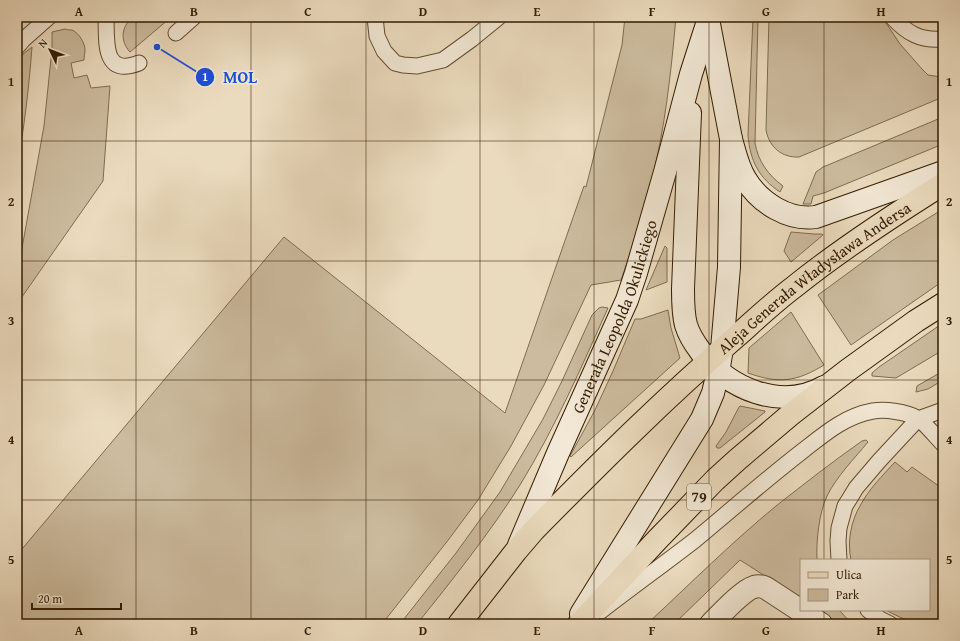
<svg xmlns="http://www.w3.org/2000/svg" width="960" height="641" font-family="'Gentium Book Plus',serif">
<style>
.green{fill:#ccbb9e;stroke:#806c4f}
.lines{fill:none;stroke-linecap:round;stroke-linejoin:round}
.lane-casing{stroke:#624c30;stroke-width:17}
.street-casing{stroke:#624c30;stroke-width:24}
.secondary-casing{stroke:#341c00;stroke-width:24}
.primary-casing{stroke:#341c00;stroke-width:24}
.lane{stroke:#f2e8d5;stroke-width:15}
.street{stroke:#f2e8d5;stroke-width:22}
.secondary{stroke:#f2e8d5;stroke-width:22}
.primary{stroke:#ebdbbe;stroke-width:22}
.grid{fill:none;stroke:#341c00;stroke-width:1;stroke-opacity:0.55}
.labels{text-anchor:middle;stroke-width:3.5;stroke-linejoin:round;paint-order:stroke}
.shield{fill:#f2e8d5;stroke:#6d5940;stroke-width:1}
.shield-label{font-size:15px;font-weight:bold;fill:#341c00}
.street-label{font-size:16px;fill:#341c00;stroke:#f2e8d5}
.leader{fill:none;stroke:#1d4ed8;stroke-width:1.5}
.callout-dot{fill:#1d4ed8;stroke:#f2e8d5;stroke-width:1.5}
.mark-label{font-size:12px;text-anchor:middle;font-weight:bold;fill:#fff}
.callout-label{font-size:17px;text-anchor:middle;font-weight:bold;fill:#1d4ed8;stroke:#f2e8d5;stroke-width:3.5;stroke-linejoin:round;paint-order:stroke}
.neatline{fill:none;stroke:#341c00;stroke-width:1.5}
.grid-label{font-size:13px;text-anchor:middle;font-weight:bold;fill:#341c00}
</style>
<rect width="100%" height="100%" fill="#ebdbbe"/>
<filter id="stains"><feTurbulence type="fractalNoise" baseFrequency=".005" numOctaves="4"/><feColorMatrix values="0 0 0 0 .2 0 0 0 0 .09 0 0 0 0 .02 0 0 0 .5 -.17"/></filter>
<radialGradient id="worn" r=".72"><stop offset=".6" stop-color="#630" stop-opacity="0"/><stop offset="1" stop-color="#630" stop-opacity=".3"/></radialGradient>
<path class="green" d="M132 17H138L139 22 159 21 160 17H168L169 19 130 52C120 41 121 28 132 17Z
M625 17H676C671 73 665 129 651 183 643 216 632 248 621 280L591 285 544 385 511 446 478 500 449 539 382 624H17V555L284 237 505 413 584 186 586 187 622 45Z
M753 17H758L755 143C758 161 768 175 783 186L780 192C759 178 750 161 748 135Z
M769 17H882L900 44 922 69 928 75 941 77H943V97L799 157C782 158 769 147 766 130Z
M65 29C67 30 71 30 72 30 79 33 85 43 85 50 85 53 84 56 84 60L71 63 74 78 87 75 91 88 110 86 103 181 17 304V276L44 126 52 49V32Z
M32 47C29 88 24 128 17 169V64L23 54Z
M943 117V144L824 193 813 196 811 204H803L816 172 823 167Z
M943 209V281L851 345 818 295 893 240Z
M791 232 814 234H822L823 235 791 262 784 251Z
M665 246 667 248V282L646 290Z
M602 307 608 308C581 368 555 428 520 485 489 534 453 579 417 624H400L456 553 500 492 543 419 562 381 592 315 599 308Z
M668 310 671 328 680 358 571 457 570 456 595 410 613 371 635 319H641Z
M791 312 824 365C796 382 779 384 748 373L749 348Z
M943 323V350L896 378 872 376V373L879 367Z
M943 371V380L928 389 916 392 917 386Z
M740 406 765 411V412L720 448H717L716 446 726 432 739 407Z
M866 440 868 442C854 459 837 476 827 496 819 513 816 541 817 560H801V599L740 560 674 624H647C690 584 731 543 776 506 804 484 832 462 862 441Z
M895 462 907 472 912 467 943 489V614C928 632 902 619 886 610H929V560H851C847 542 851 521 860 506 868 490 883 475 895 462Z
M818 610H839L852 624H840Z"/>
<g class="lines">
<defs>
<path id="lane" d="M106 17C107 41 102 77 139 63
M375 17 377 36 384 51 395 63 403 65 417 66 443 60 472 39 499 17
M892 17C907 33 920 41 943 39
M176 33 194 17
M17 47 23 40 49 17
M839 560 838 541 839 528 845 506 850 498 856 488 879 461 918 419 943 410
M868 610 880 619 890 624
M601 611C632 587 664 564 695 540 730 511 764 481 800 453 822 436 844 416 873 411 886 409 906 412 917 418 924 422 937 438 943 444"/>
<path id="street" d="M711 624C720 615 743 590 754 587 760 585 765 587 769 590L821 624"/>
<g id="secondary">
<path d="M709 24 731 139C735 153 738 168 746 180 760 203 789 221 816 217L943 172"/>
<path d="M690 113 683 289C683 301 683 314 686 325 689 335 695 344 701 352 727 389 782 411 824 387"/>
<path id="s1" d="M519 545 558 453 627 300 636 273 665 172 691 74 708 21"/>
<path d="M581 614 702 419 713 393 718 372 722 349 729 267 731 139"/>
</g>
<g id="primary">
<path id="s2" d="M459 624 516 551 534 530C600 463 666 397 737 336 756 319 774 302 794 287 841 249 892 216 943 184"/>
<path d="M579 624 657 540 715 480 737 460 790 415 848 370 916 321 943 304"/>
</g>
</defs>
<use href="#lane" class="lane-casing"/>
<use href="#street" class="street-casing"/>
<use href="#secondary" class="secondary-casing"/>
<use href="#primary" class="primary-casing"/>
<use href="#lane" class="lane"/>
<use href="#street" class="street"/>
<use href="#secondary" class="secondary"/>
<use href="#primary" class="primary"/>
</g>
<path class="grid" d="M136 17V624M251 17V624M366 17V624M480 17V624M594 17V624M709 17V624M824 17V560M17 141H943M17 261H943M17 380H943M17 500H943M824 610V624"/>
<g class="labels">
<rect class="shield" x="687" y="484" width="24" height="26" rx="3"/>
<g class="shield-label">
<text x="699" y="502">79</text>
</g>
<g class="street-label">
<text dy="6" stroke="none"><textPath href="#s2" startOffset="498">Aleja Generała Władysława Andersa</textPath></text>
<text dy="6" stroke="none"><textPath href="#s1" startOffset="248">Generała Leopolda Okulickiego</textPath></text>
</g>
</g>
<path class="leader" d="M157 47L205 77"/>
<g class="callout-dot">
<circle cx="157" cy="47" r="4"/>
<circle cx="205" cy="77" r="10"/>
</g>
<g class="mark-label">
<text x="205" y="81">1</text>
</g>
<g class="callout-label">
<text x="240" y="83">MOL</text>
</g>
<rect width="960" height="641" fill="none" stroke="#ebdbbe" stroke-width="44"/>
<rect x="800" y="559" width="130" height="52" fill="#f2e8d5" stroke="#a69680"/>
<rect x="808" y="572" width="20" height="6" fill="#ebdbbe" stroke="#a69680"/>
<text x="836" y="579" font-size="12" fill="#341c00">Ulica</text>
<rect x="808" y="589" width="20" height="12" fill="#ccbb9e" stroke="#a69680"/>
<text x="836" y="599" font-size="12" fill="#341c00">Park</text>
<g transform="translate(50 50) rotate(313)" stroke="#f2e8d5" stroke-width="3" paint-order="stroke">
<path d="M0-3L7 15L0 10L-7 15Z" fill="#341c00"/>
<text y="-6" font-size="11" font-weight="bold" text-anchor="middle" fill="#341c00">N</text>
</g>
<path d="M32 603v6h89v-6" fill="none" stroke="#341c00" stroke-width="2"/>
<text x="38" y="603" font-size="12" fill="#341c00" stroke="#f2e8d5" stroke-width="3" paint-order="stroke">20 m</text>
<rect x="22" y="22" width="916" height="597" class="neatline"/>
<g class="grid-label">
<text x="79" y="16">A</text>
<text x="194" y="16">B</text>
<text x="308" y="16">C</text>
<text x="423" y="16">D</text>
<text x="537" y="16">E</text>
<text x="652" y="16">F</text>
<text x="766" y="16">G</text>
<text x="881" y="16">H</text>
<text x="11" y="86">1</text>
<text x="949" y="86">1</text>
<text x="11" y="206">2</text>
<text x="949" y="206">2</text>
<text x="11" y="325">3</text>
<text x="949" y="325">3</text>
<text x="11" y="444">4</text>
<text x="949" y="444">4</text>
<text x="11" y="564">5</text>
<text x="949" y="564">5</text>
<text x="79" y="635">A</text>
<text x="194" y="635">B</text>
<text x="308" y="635">C</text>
<text x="423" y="635">D</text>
<text x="537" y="635">E</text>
<text x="652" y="635">F</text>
<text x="766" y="635">G</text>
<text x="881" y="635">H</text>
</g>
<rect width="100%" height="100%" filter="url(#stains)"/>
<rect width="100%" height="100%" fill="url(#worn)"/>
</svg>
